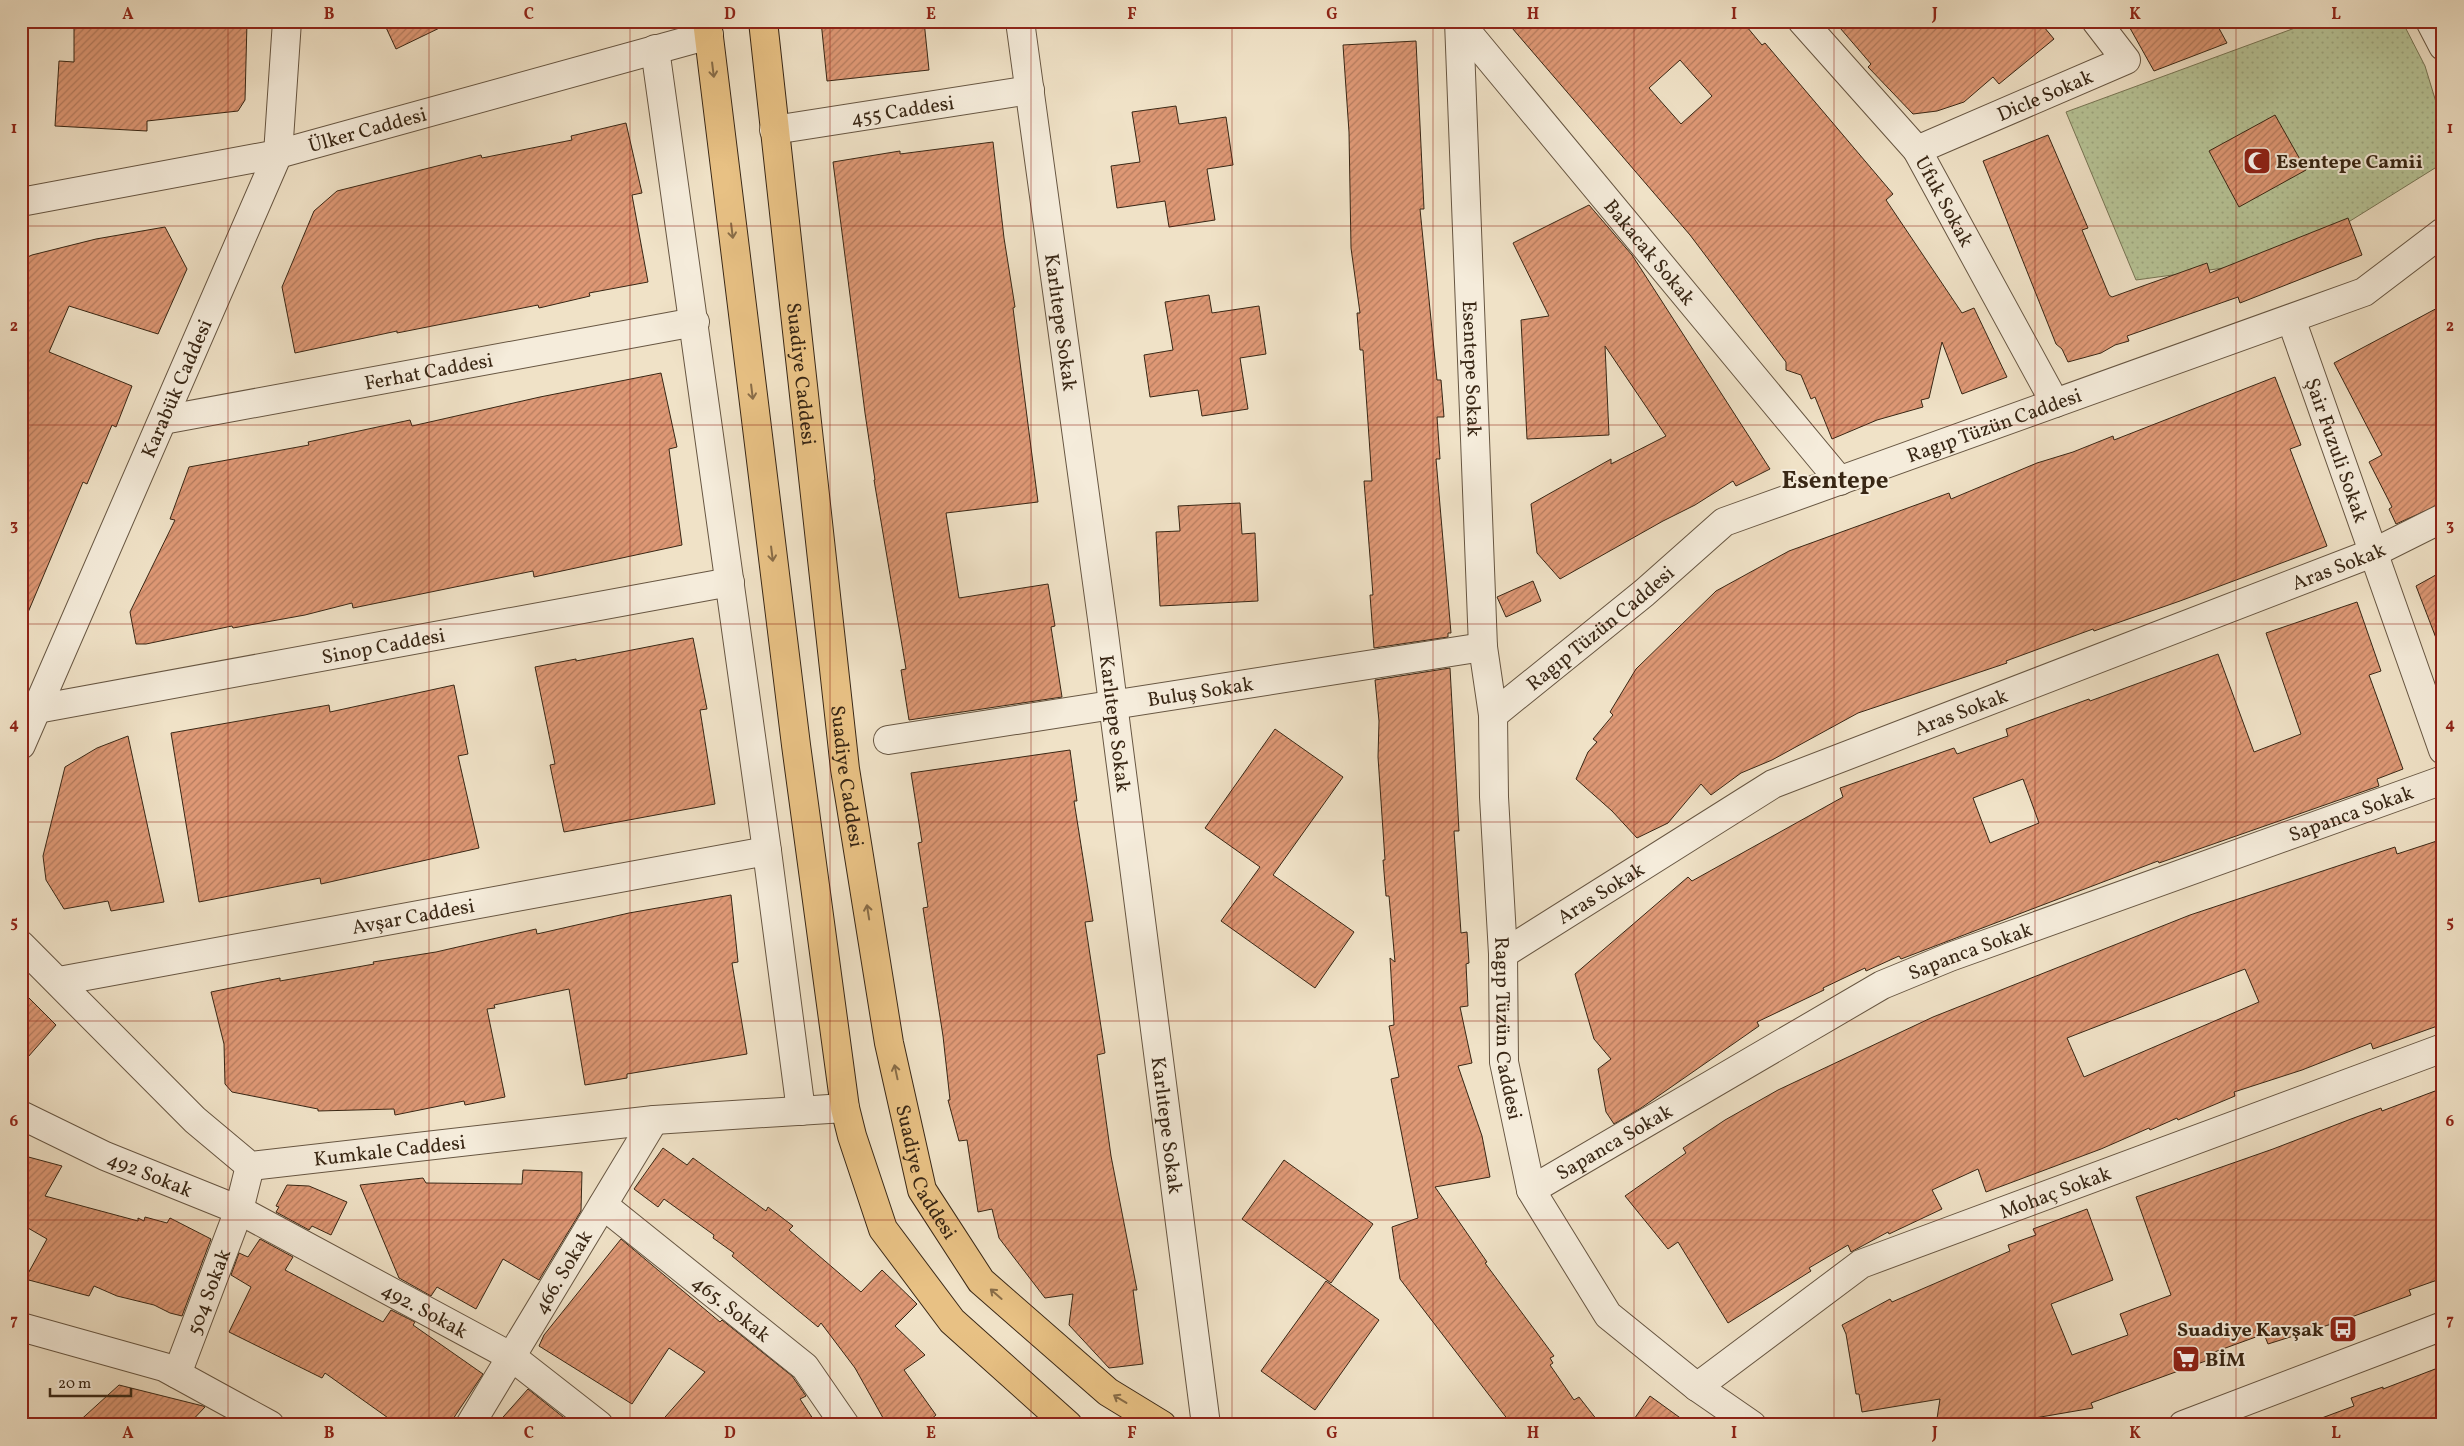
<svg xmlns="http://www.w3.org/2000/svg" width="2464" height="1446" font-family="Vollkorn,serif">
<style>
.grass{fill:url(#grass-dots);stroke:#787656}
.building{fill:url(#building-hatch);stroke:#392715;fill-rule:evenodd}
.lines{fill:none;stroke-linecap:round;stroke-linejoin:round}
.minor-casing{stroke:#675642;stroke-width:30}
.major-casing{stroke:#392715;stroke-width:30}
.minor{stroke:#f5ecdb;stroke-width:28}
.major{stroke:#e8c184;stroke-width:28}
.oneway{stroke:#886c47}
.grid{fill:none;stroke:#8f2418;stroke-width:1;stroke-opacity:0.55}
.labels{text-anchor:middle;stroke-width:4;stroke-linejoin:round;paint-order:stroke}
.street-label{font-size:20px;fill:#392715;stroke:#f5ecdb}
.poi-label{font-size:20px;font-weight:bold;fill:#392715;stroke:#f5ecdb;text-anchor:start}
.district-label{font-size:25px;font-weight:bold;fill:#392715;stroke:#f5ecdb}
.neatline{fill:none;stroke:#8f2418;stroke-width:2}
.grid-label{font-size:16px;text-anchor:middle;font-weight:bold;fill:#8f2418}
</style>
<defs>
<pattern id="grass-dots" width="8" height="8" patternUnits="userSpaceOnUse" patternTransform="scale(1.25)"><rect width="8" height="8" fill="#b7c497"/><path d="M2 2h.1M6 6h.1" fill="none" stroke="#9ea881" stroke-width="1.8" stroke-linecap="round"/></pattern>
<pattern id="building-hatch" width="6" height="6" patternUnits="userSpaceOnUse" patternTransform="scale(1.25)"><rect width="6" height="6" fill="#de9875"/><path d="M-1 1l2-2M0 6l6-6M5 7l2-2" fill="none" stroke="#b57c5f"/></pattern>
</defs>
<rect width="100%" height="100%" fill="#f0e2c7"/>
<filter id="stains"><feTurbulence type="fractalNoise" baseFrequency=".004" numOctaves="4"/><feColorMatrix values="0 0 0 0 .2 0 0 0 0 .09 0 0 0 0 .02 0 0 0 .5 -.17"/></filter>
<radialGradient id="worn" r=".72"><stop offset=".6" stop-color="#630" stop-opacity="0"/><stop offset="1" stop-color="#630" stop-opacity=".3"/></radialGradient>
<path class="grass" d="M2314 21H2402L2425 66 2443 125V163L2326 236 2231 267 2136 280 2066 112Z"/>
<path class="building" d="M74 21 247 22 245 100 238 111 147 121V131L55 126 59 61 74 62Z
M383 21H454L396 49Z
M821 21H924L929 70 827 81Z
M1506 21H1742L1762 45 1765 43 1893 194 1886 200 1962 313 1974 308 2007 377 1962 394 1942 342 1929 398 1921 400 1923 407 1877 420 1832 439 1815 397 1811 399 1801 375 1786 370V362L1690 235ZM1680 60 1712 96 1681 124 1649 88Z
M1834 21H2039L2054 39 1999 84 1993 77 1964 102 1937 111 1913 114 1868 67 1871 64Z
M2126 21H2215L2227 43 2154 71Z
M1416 41 1424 209H1420L1437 380H1441L1444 417H1437L1440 459H1436L1451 633H1448V637L1374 648 1370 595H1373L1364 481H1372L1363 350H1360L1357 313H1360L1351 248 1349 132 1343 45Z
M1176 106 1179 124 1226 117 1233 165 1207 169 1215 220 1169 227 1165 201 1117 208 1111 166 1140 162 1132 112Z
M2275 115 2306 170 2239 207 2209 151Z
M626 123 642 193 632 195 648 282 589 293 590 296 539 308 538 305 397 333V331L295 353 282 287 314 211 337 191 481 155 482 158 572 140 571 136Z
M2048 135 2088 228 2082 230 2109 295 2112 297 2207 263 2210 273 2348 218 2362 255 2240 303 2238 297 2127 336 2129 341 2115 345 2101 353 2068 362 2062 349 2056 344 1983 161Z
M993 142 1004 238 1015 307 1013 308 1038 502 946 513 959 598 1048 584 1055 626 1051 627 1062 697 909 720 901 670 906 669 874 480H875L865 413 833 162 900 151V154Z
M1589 205 1632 255 1770 469 1736 486 1733 481 1695 505 1663 521 1560 579 1537 553 1531 504 1611 459V464L1666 436 1605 346 1609 435 1527 439 1521 320 1549 316 1513 243Z
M165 227 187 269 158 334 69 306 49 352 132 386 116 427 112 425 87 484 83 482 21 629V260L32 255 96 239Z
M1209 295 1212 313 1259 306 1266 354 1240 358 1248 409 1202 416 1198 390 1150 397 1144 355 1173 350 1165 302Z
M2443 305V503L2396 524 2389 509 2392 507 2369 462 2382 455 2334 363Z
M661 373 677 447 669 449 682 545 534 577 533 571 353 608 352 603 305 615 233 628 232 626 146 644H136L130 612 175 520 170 519 189 467 309 445 308 442 410 420 412 426 540 397Z
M2275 377 2301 445 2290 449 2327 546 2180 601 2094 631 2093 629 2006 661 2007 663 1858 713 1772 760 1741 773 1711 795 1701 784 1668 823 1637 838 1612 811 1576 779 1588 752 1597 742 1593 739 1613 715 1610 712 1636 669 1716 591 1789 551 1949 493 1951 499 2037 463 2073 452 2113 436 2114 440Z
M1240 503 1242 534 1255 533 1258 601 1160 606 1156 532 1180 531 1178 506Z
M2443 571V651H2441L2416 586Z
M1533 581 1541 601 1506 617 1497 597Z
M2357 602 2381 671 2369 675 2403 769 2377 779 2379 786 2159 863 2158 861 1901 959 1899 956 1866 971 1865 968 1823 988 1824 990 1757 1022 1759 1026 1641 1108 1614 1124 1606 1112 1598 1069 1611 1059 1594 1039 1575 974 1688 877 1692 881 1843 797 1840 788 1954 748 1957 754 2008 736 2006 729 2089 699 2090 701 2218 654 2254 752 2301 734 2266 633ZM2023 779 2039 823 1990 843 1973 798Z
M693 638 707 709 700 710 715 804 564 832 550 765 555 764 535 667 576 659V661Z
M1450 668 1459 831H1454L1461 933 1467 932 1469 963 1466 964 1468 1006 1460 1007 1472 1063 1458 1066 1482 1136 1490 1177 1435 1187 1487 1262 1485 1263 1554 1356 1550 1358 1553 1363 1550 1365 1574 1400 1579 1397 1601 1425H1512L1400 1279 1392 1227 1418 1218 1391 1079 1399 1077 1389 1026 1394 1025 1390 958 1395 962 1389 896H1386L1383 860H1385L1378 757 1379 721 1375 680Z
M454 685 468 754 458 756 479 848 321 884 320 878 199 902 171 733 329 705 330 712Z
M1275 729 1343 777 1273 875 1354 932 1315 988 1221 921 1260 867 1205 828Z
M128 736 164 902 111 911 108 901 64 909 46 880 43 856 65 767 97 748Z
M1070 750 1077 801H1074L1093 921 1085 922 1105 1053 1097 1055 1111 1156 1137 1290H1133L1143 1364 1109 1368 1069 1325 1073 1294 1045 1298 999 1238 992 1209 978 1212 967 1140 959 1141 948 1100H950L943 1036 923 908 928 907 918 843 922 842 911 773Z
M2443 839V1024L2373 1049 2371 1043 2302 1070 2234 1092 2235 1096 2178 1120 2177 1118 2150 1130 2149 1128 2101 1149 1986 1192 1978 1169 1932 1190 1942 1209 1889 1234 1888 1232 1851 1252 1848 1245 1809 1268 1811 1271 1728 1323 1678 1242 1668 1249 1625 1196 1686 1153 1683 1148 1725 1120 1778 1090 1933 1017 2190 915 2395 847 2397 854ZM2245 969 2259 1002 2084 1077 2067 1038Z
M731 895 738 962 732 963 747 1054 627 1074V1078L585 1085 569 989 494 1005 495 1008 487 1009 505 1097 465 1105 464 1101 395 1115 394 1109 318 1111V1109L232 1092 225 1084 224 1044 211 992 280 978V981L374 964 373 962 436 952 536 929 537 934 629 913Z
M21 990 56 1025 21 1065Z
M2443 1088V1278L2409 1290 2411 1295 2338 1322 2268 1344 2264 1334 2209 1354 2211 1359 2091 1403 2093 1408 1994 1425H1936L1940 1399 1862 1412 1859 1394H1856L1846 1334 1842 1325 1890 1299 1892 1302 2010 1251 2008 1245 2036 1235 2033 1229 2087 1209 2113 1280 2051 1304 2072 1355 2128 1335 2120 1314 2171 1295 2136 1197 2273 1149 2351 1119 2381 1108 2382 1111Z
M663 1148 687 1165 693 1158 766 1211 768 1207 793 1226 789 1230 861 1292 882 1270 917 1304 895 1326 925 1355 904 1370 936 1415 924 1425H887L855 1368 821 1323 818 1327 732 1256 734 1253 713 1238 714 1235 664 1199 658 1207 634 1189Z
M21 1155 62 1166 45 1196 138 1221V1218L144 1221 145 1217 167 1223 170 1218 211 1239 182 1316 170 1313 154 1305 117 1296 94 1286 89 1296 25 1279 47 1239 28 1228 21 1239Z
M1284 1160 1373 1224 1331 1283 1242 1219Z
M523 1170 582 1172 581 1211 539 1280 503 1259 476 1309 437 1287 431 1296 399 1278 360 1185 423 1178 426 1183 522 1184Z
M287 1185 309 1186 347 1202 331 1235 312 1226 309 1230 276 1212 279 1207 276 1206Z
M260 1239 293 1257 285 1270 383 1322 391 1310 415 1322 413 1325 483 1374 449 1425H398L325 1373 322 1378 229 1332 251 1287 231 1275 239 1253 248 1257Z
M621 1239 720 1322 722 1320 792 1376 806 1396 800 1399 817 1425H658L705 1372 669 1348 632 1404 539 1346 544 1335Z
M1326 1281 1379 1320 1315 1410 1261 1371Z
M2443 1366V1425H2311V1422L2354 1406 2351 1398 2383 1387V1389Z
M119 1385 203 1406 205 1407 188 1425H75Z
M528 1389 573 1425H496Z
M1650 1396 1690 1425H1630Z"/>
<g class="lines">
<defs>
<g id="minor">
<path id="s1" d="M1020 21 1103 626 1206 1425"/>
<path id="s2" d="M1459 21 1483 647 1493 715 1494 797 1503 954 1504 1062 1531 1190 1608 1315 1697 1387 1752 1425"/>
<path id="s3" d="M1802 21 1917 150 2055 403"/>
<path d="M2430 21 2443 46"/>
<path id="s4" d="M1459 22 1840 481"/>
<path d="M655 49 767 851 801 1111"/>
<path id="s5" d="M774 130 1030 90"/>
<path id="s6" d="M1917 150 2126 60 2096 21"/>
<path id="s7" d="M21 202 278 154 709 35"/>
<path id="s8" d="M2291 319 2443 750"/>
<path id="s9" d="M163 420 695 322"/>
<path id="s10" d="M37 709 730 582"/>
<path id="s11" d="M1493 715 1644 593 1724 522 2364 292 2443 232"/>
<path id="s12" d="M888 740 1483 647"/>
<path id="s13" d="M21 745 278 154 287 21"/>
<path id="s14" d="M21 945 195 1120 250 1166 654 1120 845 1108"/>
<path id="s15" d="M1503 954 1773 784 2375 552 2443 518"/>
<path id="s16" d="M59 981 767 851"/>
<path id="s17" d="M21 1115 105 1156 239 1210 512 1357 599 1425"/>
<path id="s18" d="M1531 1190 1882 985 1950 957 2443 780"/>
<path id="s19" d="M603 1205 805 1367 845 1425"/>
<path d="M21 1327 164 1367 270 1425"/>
<path id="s20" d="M177 1374 239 1210 250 1166"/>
<path id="s21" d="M1697 1387 1861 1264 2443 1048"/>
<path id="s22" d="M470 1425 654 1120"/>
<path d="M2183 1425 2443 1326"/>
</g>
<g id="major">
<path d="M707 21 796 745 845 1108 852 1136 883 1229 952 1321 1068 1425"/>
<path id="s23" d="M763 21 845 769 889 1043 922 1190 981 1281 1108 1392 1162 1425"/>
</g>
</defs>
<use href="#minor" class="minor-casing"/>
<use href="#major" class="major-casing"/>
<use href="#minor" class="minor"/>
<use href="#major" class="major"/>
</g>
<defs><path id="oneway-shaft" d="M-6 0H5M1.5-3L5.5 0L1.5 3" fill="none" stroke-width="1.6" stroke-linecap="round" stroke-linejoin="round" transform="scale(1.25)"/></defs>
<g class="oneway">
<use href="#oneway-shaft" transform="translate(713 70) rotate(83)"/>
<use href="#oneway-shaft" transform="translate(732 231) rotate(83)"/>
<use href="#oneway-shaft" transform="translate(752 392) rotate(83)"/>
<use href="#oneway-shaft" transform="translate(772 554) rotate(83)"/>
<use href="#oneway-shaft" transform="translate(868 912) rotate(-99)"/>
<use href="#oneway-shaft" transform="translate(896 1072) rotate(-102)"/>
<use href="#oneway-shaft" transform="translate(996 1294) rotate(-139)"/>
<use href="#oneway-shaft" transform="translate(1120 1399) rotate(-149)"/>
</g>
<path class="grid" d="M228 21V1425M429 21V1425M630 21V1425M830 21V1425M1031 21V1425M1232 21V1425M1433 21V1425M1634 21V1425M1834 21V1425M2035 21V1425M2236 21V1425M21 226H2443M21 425H2443M21 624H2443M21 822H2443M21 1021H2443M21 1220H2443"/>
<defs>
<symbol id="mosque-square" viewBox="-11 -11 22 22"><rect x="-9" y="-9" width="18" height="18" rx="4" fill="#8f2418" stroke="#f5ecdb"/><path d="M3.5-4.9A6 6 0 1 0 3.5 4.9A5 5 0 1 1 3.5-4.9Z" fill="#fff"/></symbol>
<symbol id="bus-square" viewBox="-11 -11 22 22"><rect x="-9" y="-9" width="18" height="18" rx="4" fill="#8f2418" stroke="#f5ecdb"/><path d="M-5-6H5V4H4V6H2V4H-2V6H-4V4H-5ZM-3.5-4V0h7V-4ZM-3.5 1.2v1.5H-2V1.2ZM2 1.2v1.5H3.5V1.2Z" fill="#fff"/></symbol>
<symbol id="supermarket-square" viewBox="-11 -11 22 22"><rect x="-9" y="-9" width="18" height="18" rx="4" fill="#8f2418" stroke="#f5ecdb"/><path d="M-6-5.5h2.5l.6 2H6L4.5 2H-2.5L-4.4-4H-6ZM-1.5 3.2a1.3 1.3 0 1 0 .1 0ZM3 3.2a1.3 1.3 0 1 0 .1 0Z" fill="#fff"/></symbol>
</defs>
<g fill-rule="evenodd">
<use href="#mosque-square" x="2241" y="145" width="32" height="32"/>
<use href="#bus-square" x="2327" y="1313" width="32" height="32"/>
<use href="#supermarket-square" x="2170" y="1343" width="32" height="32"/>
</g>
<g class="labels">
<g class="street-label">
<text dy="7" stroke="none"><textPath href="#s6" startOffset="139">Dicle Sokak</textPath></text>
<text dy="7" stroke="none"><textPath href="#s5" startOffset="130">455 Caddesi</textPath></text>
<text dy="7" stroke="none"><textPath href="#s7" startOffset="354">Ülker Caddesi</textPath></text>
<text dy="7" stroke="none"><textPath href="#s3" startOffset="231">Ufuk Sokak</textPath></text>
<text dy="7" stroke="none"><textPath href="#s4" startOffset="299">Bakacak Sokak</textPath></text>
<text dy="7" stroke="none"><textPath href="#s1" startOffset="304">Karlıtepe Sokak</textPath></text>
<text dy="7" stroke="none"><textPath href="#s2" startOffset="348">Esentepe Sokak</textPath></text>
<text dy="7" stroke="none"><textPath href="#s9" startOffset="270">Ferhat Caddesi</textPath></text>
<text dy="7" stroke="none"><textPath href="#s23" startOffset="355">Suadiye Caddesi</textPath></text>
<text dy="7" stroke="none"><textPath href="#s13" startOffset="389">Karabük Caddesi</textPath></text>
<text dy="7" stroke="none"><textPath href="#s11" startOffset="588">Ragıp Tüzün Caddesi</textPath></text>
<text dy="7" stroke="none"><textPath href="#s8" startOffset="139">Şair Fuzuli Sokak</textPath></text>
<text dy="7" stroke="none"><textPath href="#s15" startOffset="925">Aras Sokak</textPath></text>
<text dy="7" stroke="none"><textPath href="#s11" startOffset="138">Ragıp Tüzün Caddesi</textPath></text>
<text dy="7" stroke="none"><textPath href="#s10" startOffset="352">Sinop Caddesi</textPath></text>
<text dy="7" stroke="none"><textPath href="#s12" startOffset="316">Buluş Sokak</textPath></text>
<text dy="7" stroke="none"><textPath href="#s15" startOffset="520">Aras Sokak</textPath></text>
<text dy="7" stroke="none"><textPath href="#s1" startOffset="709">Karlıtepe Sokak</textPath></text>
<text dy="7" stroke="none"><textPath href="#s23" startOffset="760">Suadiye Caddesi</textPath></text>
<text dy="7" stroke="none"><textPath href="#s18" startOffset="906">Sapanca Sokak</textPath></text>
<text dy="7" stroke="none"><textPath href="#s15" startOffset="115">Aras Sokak</textPath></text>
<text dy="7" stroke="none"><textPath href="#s16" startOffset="360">Avşar Caddesi</textPath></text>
<text dy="7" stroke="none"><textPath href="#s18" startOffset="501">Sapanca Sokak</textPath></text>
<text dy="7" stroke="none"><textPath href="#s2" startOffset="1009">Ragıp Tüzün Caddesi</textPath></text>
<text dy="7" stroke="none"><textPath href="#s1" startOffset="1114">Karlıtepe Sokak</textPath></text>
<text dy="7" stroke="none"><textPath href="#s18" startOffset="96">Sapanca Sokak</textPath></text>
<text dy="7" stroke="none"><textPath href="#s14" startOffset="459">Kumkale Caddesi</textPath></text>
<text dy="7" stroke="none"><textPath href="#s23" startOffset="1165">Suadiye Caddesi</textPath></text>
<text dy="7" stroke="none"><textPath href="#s17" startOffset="142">492 Sokak</textPath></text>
<text dy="7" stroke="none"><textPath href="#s21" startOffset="412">Mohaç Sokak</textPath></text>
<text dy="7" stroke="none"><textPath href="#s22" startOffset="179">466. Sokak</textPath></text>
<text dy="7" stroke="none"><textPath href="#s20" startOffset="88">504 Sokak</textPath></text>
<text dy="7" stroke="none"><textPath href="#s19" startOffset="165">465. Sokak</textPath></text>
<text dy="7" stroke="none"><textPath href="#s17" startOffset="449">492. Sokak</textPath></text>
</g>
<g class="poi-label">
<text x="2276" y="168">Esentepe Camii</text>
<text x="2324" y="1336" text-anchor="end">Suadiye Kavşak</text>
<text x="2205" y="1366">BİM</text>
</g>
<g class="district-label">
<text x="1835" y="488">Esentepe</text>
</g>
</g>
<rect width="2464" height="1446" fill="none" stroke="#f0e2c7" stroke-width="55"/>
<path d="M50 1388v8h81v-8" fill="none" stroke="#392715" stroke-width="2.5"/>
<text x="58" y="1388" font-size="15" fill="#392715" stroke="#f5ecdb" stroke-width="4" paint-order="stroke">20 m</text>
<rect x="28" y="28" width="2408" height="1390" class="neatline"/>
<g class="grid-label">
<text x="128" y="19">A</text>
<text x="329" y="19">B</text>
<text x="529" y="19">C</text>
<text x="730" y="19">D</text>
<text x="931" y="19">E</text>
<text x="1132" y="19">F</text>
<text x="1332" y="19">G</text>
<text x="1533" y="19">H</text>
<text x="1734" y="19">I</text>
<text x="1935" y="19">J</text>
<text x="2135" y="19">K</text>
<text x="2336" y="19">L</text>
<text x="14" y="133">1</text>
<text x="2450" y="133">1</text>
<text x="14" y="331">2</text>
<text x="2450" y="331">2</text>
<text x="14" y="530">3</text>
<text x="2450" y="530">3</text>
<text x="14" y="729">4</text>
<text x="2450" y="729">4</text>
<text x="14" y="927">5</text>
<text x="2450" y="927">5</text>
<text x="14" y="1126">6</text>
<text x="2450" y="1126">6</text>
<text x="14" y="1325">7</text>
<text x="2450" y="1325">7</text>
<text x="128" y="1438">A</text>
<text x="329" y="1438">B</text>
<text x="529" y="1438">C</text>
<text x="730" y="1438">D</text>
<text x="931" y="1438">E</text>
<text x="1132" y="1438">F</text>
<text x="1332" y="1438">G</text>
<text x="1533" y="1438">H</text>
<text x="1734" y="1438">I</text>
<text x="1935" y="1438">J</text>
<text x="2135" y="1438">K</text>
<text x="2336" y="1438">L</text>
</g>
<rect width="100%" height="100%" filter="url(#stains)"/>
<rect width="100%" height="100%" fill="url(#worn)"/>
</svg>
